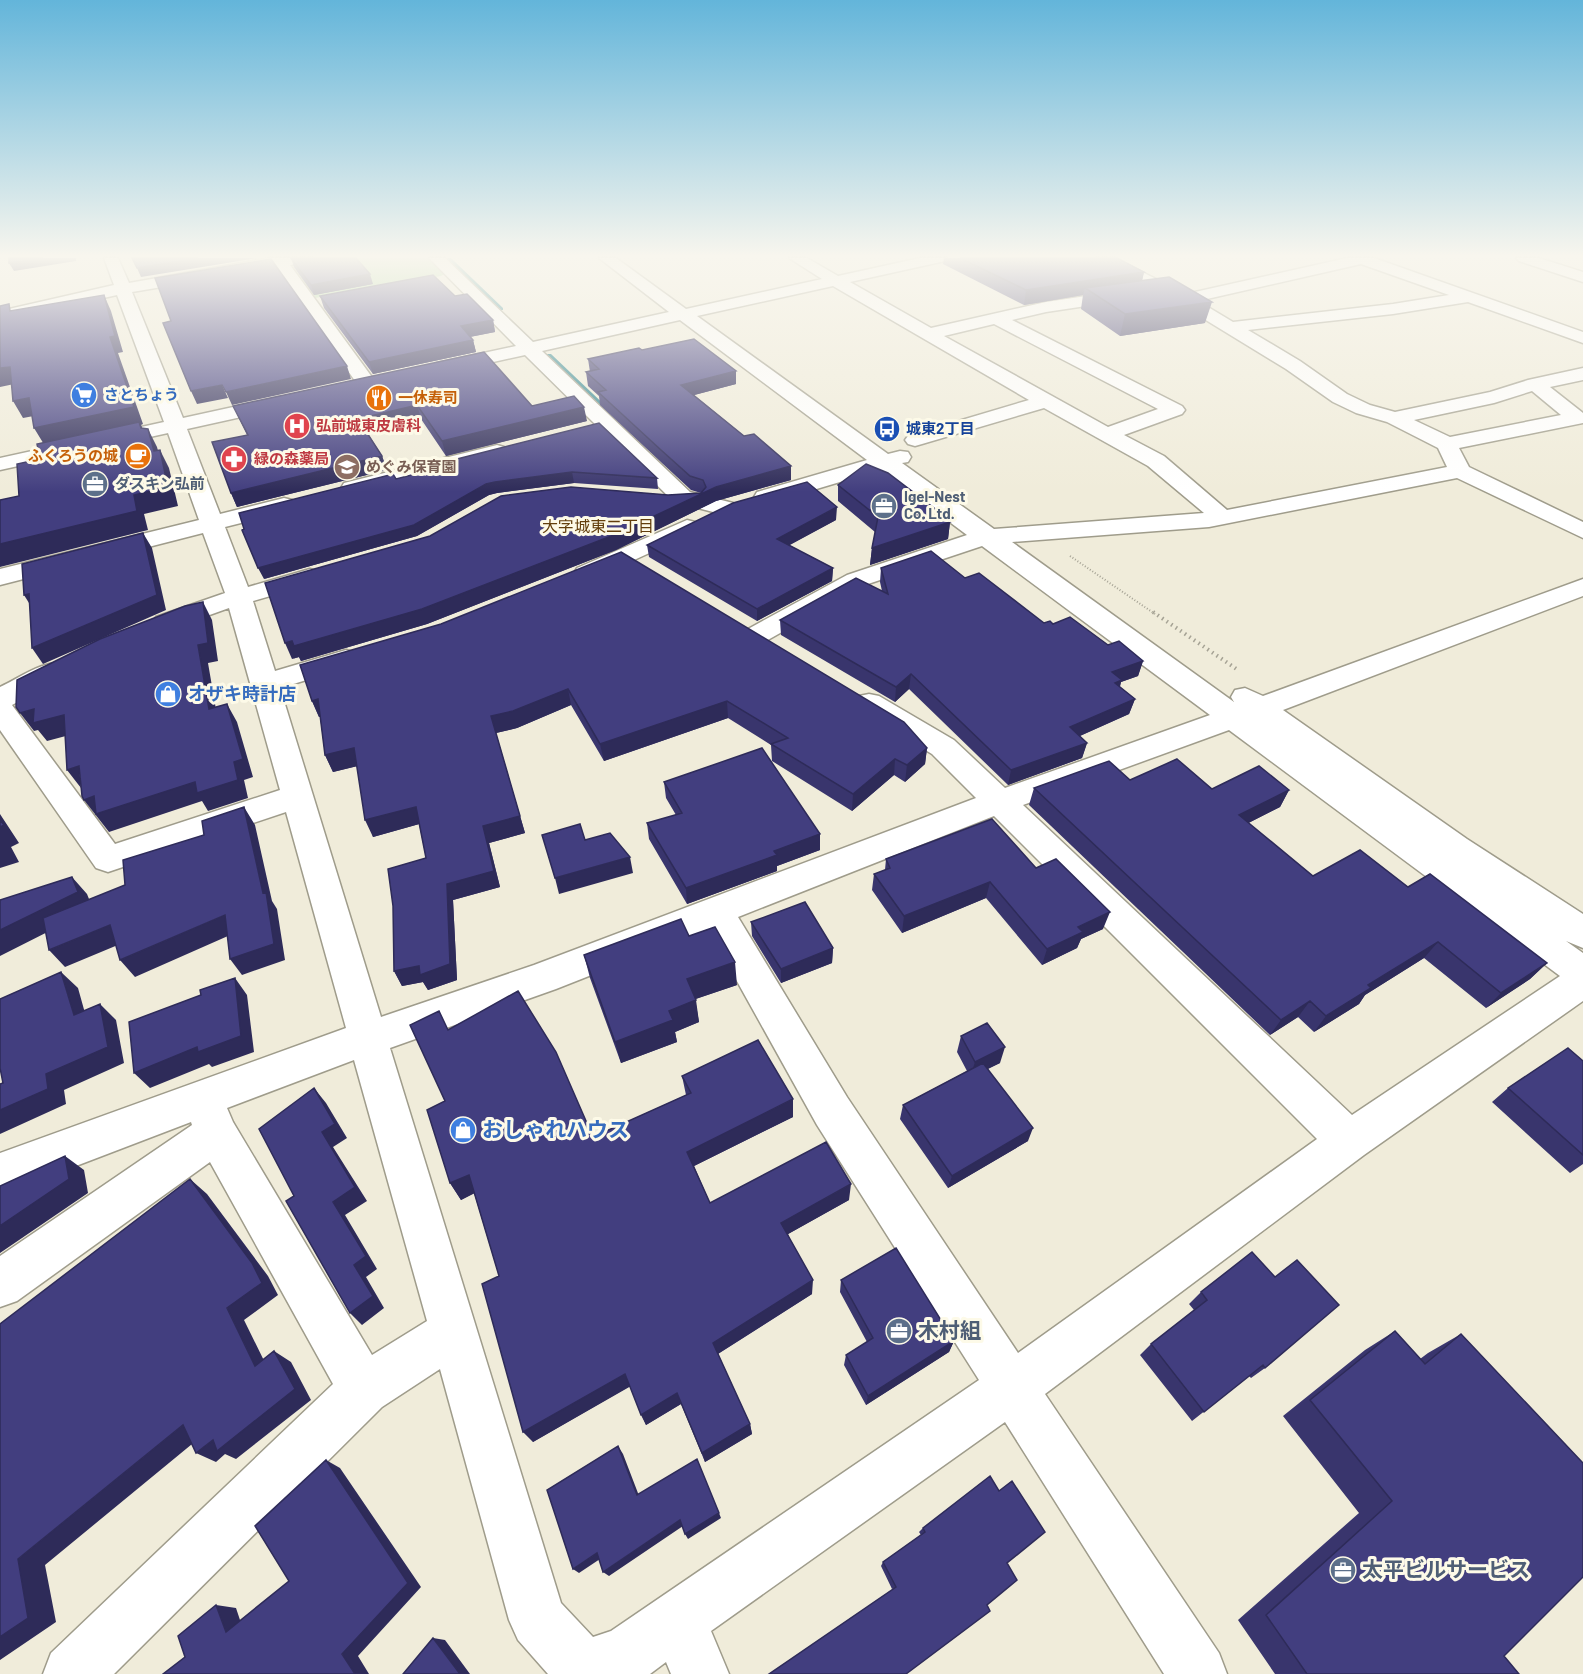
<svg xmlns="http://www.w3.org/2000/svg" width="1583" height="1674" font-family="Barlow,'Noto Sans JP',sans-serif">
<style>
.green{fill:#a6d69c}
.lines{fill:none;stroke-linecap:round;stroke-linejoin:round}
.stream{fill:#30858e;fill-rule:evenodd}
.minor-casing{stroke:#9f9c8b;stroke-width:3}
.path-far1{stroke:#a6a395;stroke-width:2;stroke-dasharray:1 2;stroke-linecap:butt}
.path{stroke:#a6a395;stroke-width:4;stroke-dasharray:1.5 4;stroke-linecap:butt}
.minor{fill:#fff;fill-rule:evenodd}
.wall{fill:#39356d}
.shaded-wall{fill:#2e2b59}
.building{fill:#423e7f;stroke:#2e2b59;stroke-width:1.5}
.labels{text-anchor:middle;stroke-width:6;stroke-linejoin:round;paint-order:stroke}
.far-shop-label{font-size:15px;font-weight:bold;fill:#366cbe;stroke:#fdfae8;text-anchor:start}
.far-food-label{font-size:15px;font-weight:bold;fill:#c56008;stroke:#fdfae8;text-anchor:start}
.far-health-label{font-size:15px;font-weight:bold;fill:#be3a42;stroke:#fdfae8;text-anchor:start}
.far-transit-label{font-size:15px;font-weight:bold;fill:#164399;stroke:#fdfae8;text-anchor:start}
.far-education-label{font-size:15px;font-weight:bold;fill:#785e54;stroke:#fdfae8;text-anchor:start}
.far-service-label{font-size:15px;font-weight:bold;fill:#4e5e75;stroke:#fdfae8;text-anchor:start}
.far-neighbourhood-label{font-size:16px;fill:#633e0c;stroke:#fdfae8}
.shop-label{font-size:18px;font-weight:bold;fill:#366cbe;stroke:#fdfae8;text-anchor:start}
.near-shop-label{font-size:21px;font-weight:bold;fill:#366cbe;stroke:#fdfae8;text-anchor:start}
.near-service-label{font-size:21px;font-weight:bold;fill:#4e5e75;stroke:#fdfae8;text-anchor:start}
</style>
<rect width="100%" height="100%" fill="#f0ecda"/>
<path class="green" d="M317 258H428L444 274 441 276 315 298 291 263Z"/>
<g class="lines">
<path class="stream" d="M446 258H451L503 308V310H499Z
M547 354H551L612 412V414H608L547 356Z"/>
<defs>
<path id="minor" d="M104 258H118L129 283 270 258H312L310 261 290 265 377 384 374 388H360L276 268 132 292 183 418 279 397 286 399 289 403 286 407 187 429 220 514 284 498 292 500 295 505 292 510 225 527 248 587 310 569 319 572 323 577 319 582 253 601 275 671 346 650 356 653 360 659 356 665 280 688 381 1017 534 965 976 798 932 754 859 710 855 703 859 696 869 694 879 696 954 740 1005 788 1210 715 982 546 865 585 766 641 757 643 748 641 744 635 748 629 847 575 967 535 880 470 773 502 765 504 757 502 754 497 757 492 867 460 680 320 542 351 690 492 733 503 736 508 733 513 725 515 674 502 525 355 444 373 437 371 435 367 437 363 516 346 429 258H445L533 342 669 312 599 258H616L686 309 822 279 789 258H807L838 276 920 258H947L945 261 850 282 931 328 1046 302 1126 290 1132 292 1134 295 1132 298 1126 300 1046 312 1012 320 1182 406 1185 410 1182 414 1124 435 1164 456 1227 510 1447 467 1438 448 1387 422 1356 413 1333 402 1286 369 1178 303 1098 261 1096 258H1114L1186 294 1347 258H1374L1583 332V343L1468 302 1393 314 1248 330 1300 361 1347 394 1370 405 1395 412 1490 392 1528 380 1583 368V380L1550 387 1583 413V423L1459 448 1469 467 1583 522V538L1457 478 1209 527 1012 542 1234 702 1231 697 1235 690 1245 688 1263 696 1583 579V596L1283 710 1467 839 1583 914V948L1566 941 1583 953V1001L1364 1155 1045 1394 1219 1653 1227 1674H1164L1005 1422 711 1631 729 1674H671L666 1662 650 1674H548L518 1640 509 1620 440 1369 382 1407 114 1674H43L51 1653 333 1384 210 1162 17 1301 0 1307V1256L192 1125 191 1122 0 1195V1153L346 1028 286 812 108 872 96 868 0 730V687C20 678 45 658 67 664L71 670 67 676 12 705 115 844 280 790 229 608 165 631 156 629 152 623 156 617 225 593 203 533 0 585V569L199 520 168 433 0 470V458L164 422 117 295 0 321V311L114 285ZM1361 264 1449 295 1393 304 1233 322 1198 301ZM833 286 1029 400 908 436 905 440 908 444 915 446 922 444 1044 408 1148 466 1204 513 994 529 902 463 908 462 911 457 908 452 900 451 888 454 697 316ZM994 324 1158 409 1108 427 944 336ZM1532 391 1561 415 1450 437 1414 420 1494 403ZM1229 730 1560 976 1352 1115 1023 805ZM994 816 1317 1139 1018 1353 847 1097 738 917ZM708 929 817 1125 979 1380 611 1631 593 1637 561 1603 390 1048 556 989ZM354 1060 427 1321 372 1355 233 1122 227 1108Z
M1516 258H1539L1583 272V282L1519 261Z
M497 445 504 447 508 451 504 455 352 495 344 493 341 488 344 483Z
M687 520 695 522 699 527 695 532 595 578 586 580 577 578 574 573 577 568Z"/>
</defs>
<use href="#minor" class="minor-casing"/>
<path class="path-far1" d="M1070 556 1155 614"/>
<path class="path" d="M1153 612 1238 670"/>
<use href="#minor" class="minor"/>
</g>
<path class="wall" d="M291 258 373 284 314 295 294 267Z
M944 258H1117L1144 272 1142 280 1205 323 1120 336 1081 309 1083 295 1024 305 943 264Z
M320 296H455L493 320 495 332 470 337 473 340 476 352 373 374 324 308Z
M642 350 736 371V384L694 395 744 436 791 466V480L716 501 616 550 427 624 301 661 299 657 292 659 668 495 701 493 691 490 663 464 600 405 599 396 588 386 586 372H590L588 359Z
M233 406H532L587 421 446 456 421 419 367 432 382 456 387 470 237 507 231 493 247 435Z
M453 460 657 478 658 489 574 483 497 493 489 495 417 536 264 579 396 479 454 464Z
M838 485 934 508V510L950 522 948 539 870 565 872 548 875 532 838 501Z
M836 520 789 545 833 568 832 581 757 621 649 557 647 545Z
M881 568 965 578 1044 623 1053 624 1108 645 1143 661 1138 676 1121 682 1120 687 1135 699 1129 714 1080 736 1087 743 1082 758 1008 785 909 689 895 702 781 635 780 620 882 591 880 582Z
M441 624 927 748 925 764 905 782 894 775 852 811 772 761 771 745 728 718 604 761 571 705 517 728 496 733 525 833 489 843 500 887 453 900 457 980 428 990 423 982 402 986 394 971 426 858 419 824 373 837 357 766 333 772 325 755 320 717H319L312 701Z
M664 782 820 834V850L777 866V871L687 904 649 839 647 823 676 815 666 798Z
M1034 788 1212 789 1289 790 1280 807 1248 823 1313 876 1408 887 1547 963 1530 979 1486 1008 1424 958 1365 995 1359 1004 1314 1032 1298 1017 1270 1035 1029 805Z
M886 859 1036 868 1103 929 1081 939 1077 948 1042 965 986 898 902 933 872 890 874 874 885 870Z
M751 922 833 948 832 963 781 983 752 936Z
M689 936 737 985 695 999 699 1022 675 1032 677 1042 621 1063 590 978 584 955Z
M449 1029 593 1137 686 1095 682 1076 793 1117 694 1166 710 1203 849 1200 788 1234 812 1294 718 1354 750 1424 752 1434 705 1462 681 1404 646 1425 630 1386 533 1442 499 1276 474 1193 461 1200 450 1183Z
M961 1036 1000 1063 988 1069 1028 1141 948 1188 900 1119 903 1105 967 1071 957 1052Z
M1583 1061V1164L1570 1173 1492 1102 1508 1088Z
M841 1280 954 1341 949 1352 866 1405 844 1365 846 1355 867 1342 840 1292Z
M1201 1292 1265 1368 1251 1378 1249 1376 1192 1421 1140 1355 1151 1344 1194 1310 1189 1304Z
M1395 1331 1420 1359 1428 1353 1461 1334 1504 1656 1519 1674H1275L1238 1620 1359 1513 1283 1416 1365 1350Z
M999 1491 1045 1532 892 1589 881 1566 883 1562 921 1535 919 1532 923 1528Z"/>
<path class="shaded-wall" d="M43 258H76V261L14 271 9 263Z
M198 258H258L141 277 137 268Z
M1144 272 1141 286 1085 288 1083 295 1024 305 1026 290Z
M370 274 373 284 314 295 311 285Z
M104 295 111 311 123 352 118 353 143 424 141 425 148 440 45 446 34 428 110 337Z
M1212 302 1205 323 1120 336 1125 314Z
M493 320 495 332 464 338 461 326Z
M473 340 476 352 373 374 369 362Z
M347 366 351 379 232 405 226 392Z
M10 367 19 383 0 387V368Z
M736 371V384L683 398 681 385Z
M222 385 228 398 197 404 191 391Z
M29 398 39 415 23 418 13 401Z
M417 405 421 419 363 433 358 419Z
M584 407 587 421 446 456 442 441Z
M148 429 157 447 163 469 154 451Z
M160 450 169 468 178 506 144 514 148 530 0 567V544L134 495Z
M382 456 387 470 237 507 231 493Z
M791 466V480L716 501 616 550 427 624 301 661 299 657 292 659 285 643 422 609 716 487Z
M572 472 574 483 497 493 489 495 417 536 264 579 258 568 486 484 495 482Z
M837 507 836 520 777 552V539Z
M950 522 948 539 870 565 872 548Z
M143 533 152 548 166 610 43 664 32 648Z
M833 568 832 581 757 621V609Z
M29 594 34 611 24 595Z
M203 602 212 620 218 661 208 663 219 727 209 709 198 645Z
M1143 661 1138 676 1121 682 1117 695 1112 672Z
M911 674 909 689 895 702 896 687Z
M568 689 571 705 517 728 496 733 525 833 489 843 500 887 453 900 457 980 428 990 423 982 402 986 394 971 483 826 491 716Z
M318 699 326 715 319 717 312 701Z
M1135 699 1129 714 1066 742 1070 727Z
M727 701 728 718 604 761 600 744Z
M227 704 237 722 253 777 244 780 248 798 208 811 202 801 109 832 84 800 94 796 234 762Z
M34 709 64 715 77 733 47 741 38 730 34 731 20 713Z
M1087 743 1082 758 1008 785 1011 770Z
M354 748 362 765 333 772 325 755Z
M927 748 925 764 905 782 907 765Z
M895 759 894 775 852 811 853 794Z
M79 766 81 788 67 770Z
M1289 790 1280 807 1231 832 1239 815Z
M244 807 255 825 272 901 277 909 285 960 242 975 230 959 263 893Z
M416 807 423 823 373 837 365 820Z
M0 814 19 843 11 847 19 862 0 868Z
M820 834V850L777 866V871L687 904 686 888 774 851Z
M630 857 633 873 559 894 555 878Z
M72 877 87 894 93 909 0 956V930Z
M990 882 986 898 902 933 904 916Z
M1110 912 1103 929 1081 939 1077 948 1042 965 1047 949 1078 927Z
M225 915 237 932 135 977 120 960Z
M110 925 125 942 65 967 49 950Z
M1438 942 1424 958 1365 995 1359 1004 1314 1032 1326 1016 1368 985Z
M833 948 832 963 781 983V969Z
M735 962 737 985 690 1001 687 979Z
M1547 963 1530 979 1486 1008 1501 993Z
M61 972 78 988 90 1031 74 1015Z
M235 978 247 995 254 1052 212 1067 209 1064 150 1088 134 1073Z
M696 1000 699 1022 675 1032 677 1042 621 1063 615 1042 669 1011Z
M1310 1001 1298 1017 1270 1035 1281 1020Z
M100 1004 116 1020 124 1063 64 1090 66 1104 0 1134V1110L46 1074Z
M1005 1047 1000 1063 970 1077 975 1062Z
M314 1088 326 1103 347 1138 333 1147 367 1201 345 1215 377 1269 366 1277 384 1308 362 1325 350 1313 354 1265 333 1202Z
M793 1099V1117L690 1168 687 1152Z
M1033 1128 1028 1141 948 1188 952 1176Z
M65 1156 84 1170 88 1193 0 1253V1226Z
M469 1175 479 1191 461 1200 450 1183Z
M190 1179 207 1194 268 1276 278 1295 244 1320 272 1377 255 1366 227 1308Z
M851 1184 849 1200 781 1238V1223Z
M813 1280 812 1294 716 1355 713 1343Z
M954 1341 949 1352 866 1405 868 1396Z
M274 1351 291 1362 311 1400 236 1459 225 1454 216 1462 196 1453 213 1440Z
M625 1374 631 1386 533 1442 523 1432Z
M677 1393 681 1404 646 1425 641 1415Z
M750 1424 752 1434 705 1462 702 1453Z
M183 1425 203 1435 45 1565 56 1622 0 1660V1637L18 1559Z
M618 1446 623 1454 641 1501 637 1495Z
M326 1460 340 1468 421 1587 358 1656 369 1674H355L342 1654Z
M719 1513 721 1518 688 1539 685 1534Z
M680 1520 683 1526 609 1576 603 1572Z
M597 1553 603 1557 579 1573 573 1569Z
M216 1605 236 1608 245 1635 226 1632Z
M433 1638 445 1640 470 1674H460Z"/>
<path class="building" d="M9 258H43L9 263Z
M132 258H198L137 268Z
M291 258H356L370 274 311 285Z
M960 258H1117L1144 272 1026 290Z
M271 259 347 366 226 392 222 385 191 391 163 323 171 321 155 278Z
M433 275 455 296 467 294 493 320 461 326 473 340 369 362 320 296Z
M1169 277 1212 302 1125 314 1085 288Z
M104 295 115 336 110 337 134 407 34 428 29 398 13 401 10 367 0 368V306L9 304 10 311Z
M694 339 736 371 681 385 744 436 754 434 791 466 716 487 614 535 422 609 294 646 292 641 285 643 265 583 430 536 501 496 571 487 668 495 701 493 706 487 703 480 690 476 661 450 598 392 606 390 586 372 599 369 588 359 639 348 642 350Z
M484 352 532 406 574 396 584 407 442 441 417 405 358 419 382 456 231 493 212 442 248 435 233 406Z
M139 422 141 428 148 429 154 451 160 450 168 487 134 495 137 511 0 544V500L19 496 17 464 40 459 37 444Z
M599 423 657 478 572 472 495 482 486 484 414 525 258 568 242 530 244 529 239 513 393 474 396 479 455 464 453 460Z
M866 464 888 473 934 508H932L950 522 872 548 878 517 838 485Z
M807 482 837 507 777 539 833 568 757 609 647 545 733 503Z
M143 533 157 595 32 648 29 594 24 595 22 564Z
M931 551 965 578 979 573 1044 623 1050 621 1053 624 1070 617 1108 645 1119 641 1143 661 1112 672 1122 680 1115 683 1135 699 1070 727 1087 743 1011 770 911 674 896 687 780 620 856 578 888 594 881 568Z
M621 552 904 722 927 748 907 765 895 759 853 794 771 744 788 738 727 701 600 744 568 689 513 711 491 716 520 816 483 826 494 871 447 884 450 964 420 975 419 966 394 971 393 906 388 869 426 858 416 807 365 820 354 748 325 755 318 699 312 701 300 665 441 624Z
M203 602 208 643 198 645 209 709 227 704 243 759 234 762 238 780 197 793 195 782 96 814 94 796 84 800 82 796 79 766 67 770 64 715 33 723 34 709 20 713 16 707 17 680 100 639 185 606Z
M762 748 820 834 774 851 777 855 686 888 647 823 682 813 664 782Z
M1177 759 1212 789 1259 766 1289 790 1239 815 1313 876 1360 850 1408 887 1430 874 1547 963 1501 993 1438 942 1368 985 1371 988 1326 1016 1310 1001 1281 1020 1034 788 1109 761 1130 780Z
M244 807 263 893 266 892 274 944 230 959 225 915 120 960 110 925 49 950 43 918 125 885 123 860 204 835 202 821Z
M992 819 1036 868 1056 859 1110 912 1078 927 1083 932 1047 949 990 882 904 916 874 874 890 868 886 859Z
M0 820 4 825 0 827Z
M580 824 585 840 610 833 630 857 555 878 542 835Z
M72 877 78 892 0 930V900Z
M805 902 833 948 781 969 751 922Z
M681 919 689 936 715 927 735 962 687 979 696 1000 669 1011 673 1020 615 1042 584 955Z
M61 972 74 1015 100 1004 108 1047 46 1074 48 1089 0 1110V1084L3 1083 0 1068V999Z
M235 978 241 1036 198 1052 197 1047 134 1073 129 1022 201 995 200 990Z
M518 991 556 1052 593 1137 691 1093 682 1076 758 1040 793 1099 687 1152 710 1203 826 1142 851 1184 781 1223 813 1280 713 1343 750 1424 702 1453 677 1393 641 1415 625 1374 523 1432 482 1284 499 1276 469 1175 450 1183 427 1110 445 1101 410 1025 439 1011 448 1030Z
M987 1023 1005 1047 975 1062 961 1036Z
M1568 1048 1583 1061V1155L1508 1088Z
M983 1063 1033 1128 952 1176 903 1105Z
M314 1088 335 1124 322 1132 355 1187 333 1202 366 1256 354 1265 373 1296 350 1313 286 1201 294 1196 259 1129Z
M65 1156 69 1179 0 1226V1186Z
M190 1179 252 1263 262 1283 227 1308 255 1366 274 1351 295 1389 217 1451 213 1440 196 1453 183 1425 18 1559 28 1618 0 1637V1324Z
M896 1248 954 1341 868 1396 846 1355 873 1338 841 1280Z
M1252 1252 1275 1277 1297 1260 1339 1305 1265 1368 1263 1365 1204 1412 1151 1344 1207 1300 1201 1292Z
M1395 1331 1425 1364 1461 1334 1583 1463V1577L1504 1656 1519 1674H1307L1266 1615 1392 1501 1310 1400Z
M618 1446 637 1495 697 1459 719 1513 685 1534 680 1520 603 1572 597 1553 573 1569 547 1490Z
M326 1460 408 1583 342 1654 355 1674H163L185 1657 178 1636 216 1605 226 1632 289 1581 255 1526Z
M990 1476 999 1491 1012 1481 1045 1532 1007 1563 1017 1580 987 1605 990 1611 906 1674H769L896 1587 883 1562 925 1532 923 1528Z
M433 1638 460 1674H403Z"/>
<linearGradient id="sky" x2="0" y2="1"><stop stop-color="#63b5da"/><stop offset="0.52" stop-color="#f8f6ee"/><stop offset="1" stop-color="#f8f6ee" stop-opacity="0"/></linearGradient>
<rect width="1583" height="492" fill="url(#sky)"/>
<defs>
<symbol id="supermarket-disc" viewBox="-11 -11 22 22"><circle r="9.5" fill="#3f7fe0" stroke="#fdfae8"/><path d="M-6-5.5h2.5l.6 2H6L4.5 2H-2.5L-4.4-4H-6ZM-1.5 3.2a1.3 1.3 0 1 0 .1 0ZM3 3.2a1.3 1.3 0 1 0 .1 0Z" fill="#fff"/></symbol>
<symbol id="restaurant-disc" viewBox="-11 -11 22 22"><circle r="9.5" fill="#e8710a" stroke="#fdfae8"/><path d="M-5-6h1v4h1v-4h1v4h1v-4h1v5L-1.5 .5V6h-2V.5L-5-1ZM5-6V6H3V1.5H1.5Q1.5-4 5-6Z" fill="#fff"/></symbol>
<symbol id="hospital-disc" viewBox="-11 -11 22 22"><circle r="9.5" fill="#e0444e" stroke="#fdfae8"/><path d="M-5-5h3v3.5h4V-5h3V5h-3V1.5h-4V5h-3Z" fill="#fff"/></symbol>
<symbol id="bus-disc" viewBox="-11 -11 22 22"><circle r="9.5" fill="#1a4fb4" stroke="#fdfae8"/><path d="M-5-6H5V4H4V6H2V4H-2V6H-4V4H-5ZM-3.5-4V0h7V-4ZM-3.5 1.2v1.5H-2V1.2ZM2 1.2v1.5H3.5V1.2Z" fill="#fff"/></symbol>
<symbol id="cafe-disc" viewBox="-11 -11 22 22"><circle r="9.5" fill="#e8710a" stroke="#fdfae8"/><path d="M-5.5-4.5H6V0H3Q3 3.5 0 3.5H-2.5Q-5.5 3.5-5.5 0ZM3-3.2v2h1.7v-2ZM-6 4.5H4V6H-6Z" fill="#fff"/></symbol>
<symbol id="pharmacy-disc" viewBox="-11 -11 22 22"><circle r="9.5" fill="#e0444e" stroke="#fdfae8"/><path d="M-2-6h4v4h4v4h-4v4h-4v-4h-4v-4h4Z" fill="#fff"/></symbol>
<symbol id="school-disc" viewBox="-11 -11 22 22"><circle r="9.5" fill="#8d6e63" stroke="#fdfae8"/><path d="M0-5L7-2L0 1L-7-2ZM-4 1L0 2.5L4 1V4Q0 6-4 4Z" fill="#fff"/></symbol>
<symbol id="office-disc" viewBox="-11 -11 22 22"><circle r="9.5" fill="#5c6f8a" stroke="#fdfae8"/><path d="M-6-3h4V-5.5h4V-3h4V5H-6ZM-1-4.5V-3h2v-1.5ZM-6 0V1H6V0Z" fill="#fff"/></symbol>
<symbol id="shop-disc" viewBox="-11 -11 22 22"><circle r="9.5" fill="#3f7fe0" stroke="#fdfae8"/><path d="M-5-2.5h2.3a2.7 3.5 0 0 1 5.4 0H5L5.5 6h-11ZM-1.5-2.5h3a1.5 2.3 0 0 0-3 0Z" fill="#fff"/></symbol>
</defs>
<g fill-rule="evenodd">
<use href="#supermarket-disc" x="69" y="380" width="30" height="30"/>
<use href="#restaurant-disc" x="364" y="383" width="30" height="30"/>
<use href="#hospital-disc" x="282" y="411" width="30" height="30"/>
<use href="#bus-disc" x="872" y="414" width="30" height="30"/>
<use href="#cafe-disc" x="123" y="441" width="30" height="30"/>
<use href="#pharmacy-disc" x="219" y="444" width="30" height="30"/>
<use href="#school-disc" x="332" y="452" width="30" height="30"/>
<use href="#office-disc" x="80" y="469" width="30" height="30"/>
<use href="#office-disc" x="869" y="491" width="30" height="30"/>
<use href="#shop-disc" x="153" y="679" width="30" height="30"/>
<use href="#shop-disc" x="448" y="1115" width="30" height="30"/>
<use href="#office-disc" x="884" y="1316" width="30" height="30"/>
<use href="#office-disc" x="1328" y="1555" width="30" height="30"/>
</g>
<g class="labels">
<g class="far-shop-label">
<text x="104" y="400">さとちょう</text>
</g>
<g class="far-food-label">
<text x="398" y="403">一休寿司</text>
<text x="118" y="461" text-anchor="end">ふくろうの城</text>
</g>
<g class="far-health-label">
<text x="316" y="431">弘前城東皮膚科</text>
<text x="254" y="464">緑の森薬局</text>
</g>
<g class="far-transit-label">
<text x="906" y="434">城東2丁目</text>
</g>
<g class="far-education-label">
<text x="366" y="472">めぐみ保育園</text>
</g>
<g class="far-service-label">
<text x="115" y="489">ダスキン弘前</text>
<text x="904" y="502">Igel-Nest<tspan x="904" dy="17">Co. Ltd.</tspan></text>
</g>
<g class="far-neighbourhood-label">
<text x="598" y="532">大字城東二丁目</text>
</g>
<g class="shop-label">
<text x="188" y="700">オザキ時計店</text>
</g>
<g class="near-shop-label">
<text x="482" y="1137">おしゃれハウス</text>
</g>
<g class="near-service-label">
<text x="918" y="1338">木村組</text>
<text x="1362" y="1577">太平ビルサービス</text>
</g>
</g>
</svg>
